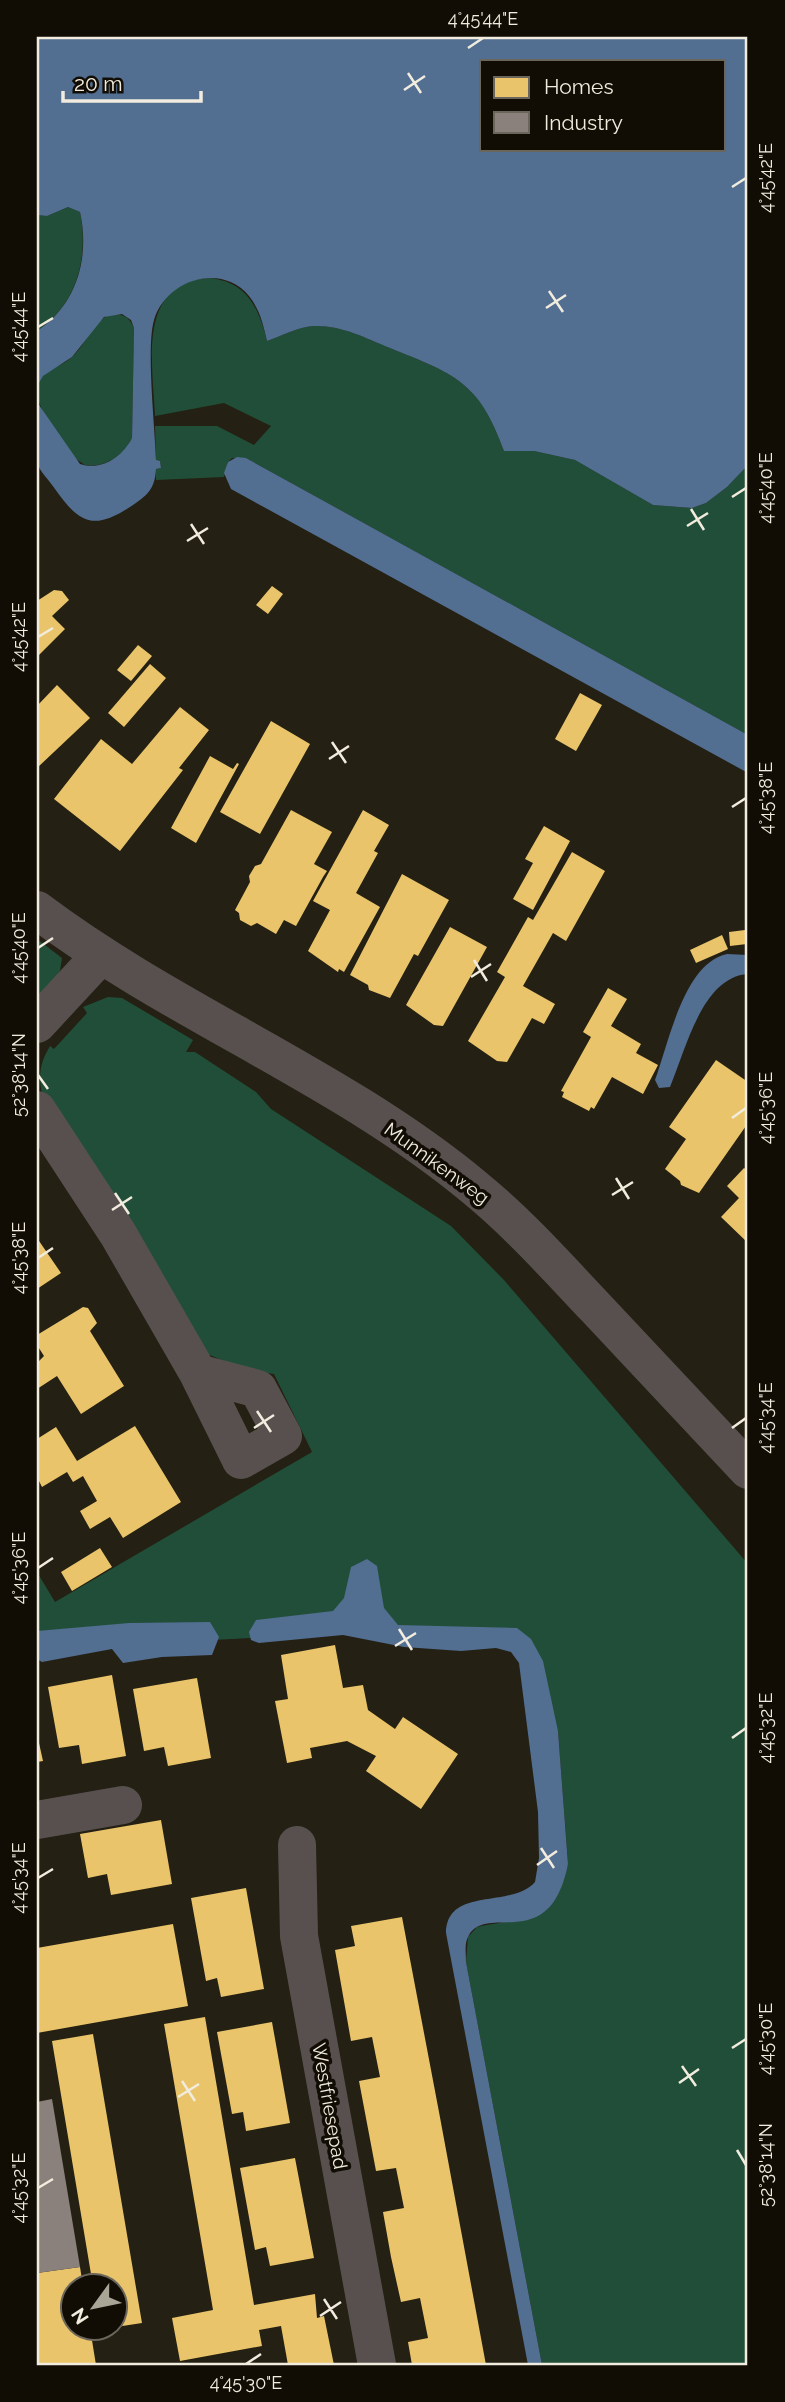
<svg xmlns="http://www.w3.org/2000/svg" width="785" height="2402" font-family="Raleway,sans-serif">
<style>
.green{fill:#214e38}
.water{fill:#526e91;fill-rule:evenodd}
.homes{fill:#e9c46a}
.industry{fill:#8a817c}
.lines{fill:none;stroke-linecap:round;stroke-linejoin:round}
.minor{stroke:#58504f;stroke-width:38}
.ticks{fill:none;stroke:#f1ecde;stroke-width:2.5}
.labels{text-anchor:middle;stroke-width:7;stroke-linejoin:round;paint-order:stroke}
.street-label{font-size:19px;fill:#f1ecde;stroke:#110d05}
.neatline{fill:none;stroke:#f1ecde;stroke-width:2.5}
.ticks-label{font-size:18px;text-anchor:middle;fill:#f1ecde}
</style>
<rect width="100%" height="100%" fill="#242013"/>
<path class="green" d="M68 207 80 212C89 257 77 305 37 331V215L47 216Z
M210 278C247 282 259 308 267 341 281 336 299 327 313 326 342 325 365 338 390 348 454 374 479 381 504 451H534L575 460 653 505 692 508 706 503 727 487 748 465V735L246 458H232L228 462 224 477 156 480V469L161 468 160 461H156L155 426H217L254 445 271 426 224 403 155 416C153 365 136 281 210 278Z
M110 314C123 314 129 316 134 328L132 438C123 456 105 468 85 465L76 459C63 440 21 396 44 375 53 367 66 364 75 354 87 341 94 322 110 314Z
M37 939 62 958 60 971 37 1005Z
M108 997 122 998 193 1040 186 1052H195L256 1092 271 1109 451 1226 504 1280 748 1564V2365H542L466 1962 468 1937 477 1927C528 1916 555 1926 568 1863L558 1731 517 1628H444L37 1649V1572L55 1602 312 1452 274 1374 247 1370 202 1352 43 1098C38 1078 39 1064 50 1046L54 1049 87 1013 83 1007Z"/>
<path class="water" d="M37 37H748V465L727 487 706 503 692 508 653 505 575 460 534 451H504C479 381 454 374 390 348 365 338 342 325 313 326 299 327 281 336 267 341 263 324 260 310 249 296 221 262 166 280 154 320 146 348 155 427 156 460L160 461 161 468 156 469C155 489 147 496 130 507 93 531 79 523 55 489 50 481 39 471 37 462 32 445 37 419 37 402L80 464C102 471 122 457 132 438L134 328 131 320 122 314 104 317 72 357 43 376 37 386V331C77 305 90 257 80 212L68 207 47 216 37 215ZM724 61V149H482V61Z
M237 457 246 458 748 735V773L231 489 224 473 228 462Z
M727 954 748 955V974C702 977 686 1049 670 1087L659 1088 655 1080C669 1042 684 963 727 954Z
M367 1559 377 1566 384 1608 398 1625 517 1628 531 1639 543 1661 558 1731 568 1864C550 1955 488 1903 469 1935 464 1943 466 1953 466 1962L542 2365H528L446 1933C447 1886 511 1909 535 1882L539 1858 538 1812 519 1663 511 1652 496 1648 461 1651 404 1647 343 1635 259 1643 251 1640 249 1632 256 1620 333 1611 344 1598 351 1567Z
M210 1622 219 1637 212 1655 162 1657 123 1663 112 1649 42 1662 37 1659V1631L129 1623Z"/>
<path class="homes" d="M272 586 283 594 268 614 256 605Z
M54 590 62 591 69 600 52 616 65 629 37 657V601Z
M138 645 152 656 131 681 117 670Z
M150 664 166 678 124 727 108 713Z
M57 685 90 718 37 768V706Z
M580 693 602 705 576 751 555 739Z
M180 707 209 730 179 768 183 770 120 851 54 799 101 739 132 764Z
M271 721 310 744 260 834 220 812Z
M210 756 233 769 237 763 239 764 196 843 171 828Z
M291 810 332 832 314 864 327 871 323 877 296 926 284 920 276 934 257 923 251 926 240 920 239 913 235 910 250 882 249 876 255 866 261 864Z
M363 810 389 825 374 851 378 853 356 893 380 907 344 972 339 969 338 972 308 951 330 910 313 901Z
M544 826 570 841 533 910 513 899 533 863 525 859Z
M572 852 605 871 566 941 553 933 523 986 555 1004 544 1024 532 1018 507 1062 497 1061 468 1041 505 977 497 972 528 917 533 920Z
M402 874 449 900 418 956 414 954 390 998 369 990 368 985 350 975Z
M450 927 487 947 443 1026 434 1025 406 1005Z
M745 930 747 944 730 946 729 932Z
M722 935 728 949 696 963 690 950Z
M608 988 627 999 611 1026 641 1044 636 1053 658 1065 643 1094 612 1077 594 1109 591 1107 589 1111 562 1097 564 1092 561 1091 591 1037 583 1032Z
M716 1060 748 1082V1123L699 1193 681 1185 680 1181 665 1169 686 1139 669 1127Z
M744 1168 748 1171V1243L721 1217 739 1198 727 1186Z
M37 1238 61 1273 37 1289Z
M83 1307 88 1308 97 1323 90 1331 124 1386 81 1414 57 1376 37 1389V1363L44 1356 37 1345V1335Z
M135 1426 181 1502 123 1538 110 1517 90 1529 80 1511 97 1501 83 1476 73 1482 67 1472 42 1487 37 1477V1439L56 1427 77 1461Z
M100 1548 112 1567 72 1591 61 1572Z
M335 1645 343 1688 363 1685 368 1710 395 1729 403 1717 458 1754 421 1809 366 1771 376 1756 347 1741 310 1748 312 1758 287 1763 275 1701 288 1699 281 1655Z
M112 1675 126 1756 82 1764 79 1745 59 1748 48 1687Z
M197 1678 211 1758 168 1766 164 1747 144 1751 133 1689Z
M37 1734 43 1761 37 1762Z
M161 1820 172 1884 111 1895 107 1874 88 1878 80 1834Z
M246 1888 264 1989 221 1997 217 1978 206 1981 191 1898Z
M402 1917 439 2112 486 2365H412L408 2342 428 2338 420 2298 401 2302 391 2257 383 2212 404 2208 396 2168 376 2171 359 2081 380 2077 372 2037 351 2041 335 1950 355 1946 351 1926Z
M173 1924 188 2006 37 2033V1948Z
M205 2017 254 2305 315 2294 317 2318 324 2316 334 2365H288L281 2326 259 2330 262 2346 180 2361 172 2318 213 2310 164 2024Z
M272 2022 290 2123 246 2131 243 2112 232 2114 217 2032Z
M93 2034 142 2323 116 2327V2286H93L52 2041Z
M295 2158 314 2258 270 2266 266 2247 255 2250 240 2168Z
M80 2267 83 2286H74V2328H90L96 2365H37V2273Z"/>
<path class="industry" d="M52 2099 80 2267 37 2273V2102Z"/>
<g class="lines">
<path class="minor" d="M37 910C175 1014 342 1077 475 1188 519 1224 557 1267 596 1308 647 1362 697 1416 748 1470
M37 1024 100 956
M37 1110 118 1234 198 1373
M198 1373 258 1389 283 1436 241 1460Z
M37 1820 123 1805
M297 1845 299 1936 377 2365"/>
</g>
<path class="ticks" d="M468 48 483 38M408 73 421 93M404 90 425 76M732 187 746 178M549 291 563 312M546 308 566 295M38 327 53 318M732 497 746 488M691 509 704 530M191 524 204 544M687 526 708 513M187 541 208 528M38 637 53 628M332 742 346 763M329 759 349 746M732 807 746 798M38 948 53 938M474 960 487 981M471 977 491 964M38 1075 48 1089M732 1118 746 1108M616 1178 629 1199M115 1193 129 1214M612 1195 633 1182M112 1210 132 1197M38 1258 53 1248M257 1411 271 1432M254 1428 274 1415M732 1428 746 1418M38 1568 53 1558M399 1629 412 1650M395 1646 416 1633M732 1738 746 1728M541 1848 554 1868M537 1865 557 1851M38 1878 53 1869M732 2048 746 2039M682 2066 696 2086M182 2081 195 2101M679 2083 699 2069M178 2097 199 2084M737 2150 746 2165M38 2188 53 2179M324 2299 337 2319M320 2316 341 2302M246 2364 261 2354"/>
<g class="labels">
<g class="street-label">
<text transform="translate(437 1163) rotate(36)" y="7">Munnikenweg</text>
<text transform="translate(330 2106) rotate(80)" y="7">Westfriesepad</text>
</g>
</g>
<rect width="785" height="2402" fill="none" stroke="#110d05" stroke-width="77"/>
<rect x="480" y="60" width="245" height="91" fill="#110d05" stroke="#6b665c" stroke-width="2"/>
<rect x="494" y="77" width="35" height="21" fill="#e9c46a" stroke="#6b665c" stroke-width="2"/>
<text x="544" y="94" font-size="21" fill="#f1ecde">Homes</text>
<rect x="494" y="112" width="35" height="21" fill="#8a817c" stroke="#6b665c" stroke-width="2"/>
<text x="544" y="130" font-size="21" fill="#f1ecde">Industry</text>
<g transform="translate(94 2307) rotate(237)"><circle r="33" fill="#110d05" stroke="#6b665c" stroke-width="2"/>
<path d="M0-5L12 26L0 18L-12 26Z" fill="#a9a597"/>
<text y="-10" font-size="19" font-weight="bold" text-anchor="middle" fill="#f1ecde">N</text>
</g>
<path d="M63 91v10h138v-10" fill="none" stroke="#f1ecde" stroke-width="3.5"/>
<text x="74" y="91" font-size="21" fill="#f1ecde" stroke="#110d05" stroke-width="5" paint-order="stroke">20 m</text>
<rect x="38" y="38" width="708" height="2326" class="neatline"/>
<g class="ticks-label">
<text x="483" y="25">4°45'44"E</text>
<text transform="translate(766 178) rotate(-90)" y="6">4°45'42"E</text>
<text transform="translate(19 327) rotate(-90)" y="6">4°45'44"E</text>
<text transform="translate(766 488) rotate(-90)" y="6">4°45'40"E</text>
<text transform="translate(19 637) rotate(-90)" y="6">4°45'42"E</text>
<text transform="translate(766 798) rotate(-90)" y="6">4°45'38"E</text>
<text transform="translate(19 948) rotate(-90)" y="6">4°45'40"E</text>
<text transform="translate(19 1075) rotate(-90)" y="6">52°38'14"N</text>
<text transform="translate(766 1108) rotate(-90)" y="6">4°45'36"E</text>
<text transform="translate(19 1258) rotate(-90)" y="6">4°45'38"E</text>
<text transform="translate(766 1418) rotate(-90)" y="6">4°45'34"E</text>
<text transform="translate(19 1568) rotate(-90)" y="6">4°45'36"E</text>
<text transform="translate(766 1728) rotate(-90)" y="6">4°45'32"E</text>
<text transform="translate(19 1878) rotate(-90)" y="6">4°45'34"E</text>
<text transform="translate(766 2039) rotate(-90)" y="6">4°45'30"E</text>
<text transform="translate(766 2165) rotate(-90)" y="6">52°38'14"N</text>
<text transform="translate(19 2188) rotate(-90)" y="6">4°45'32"E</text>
<text x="246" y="2389">4°45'30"E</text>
</g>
</svg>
